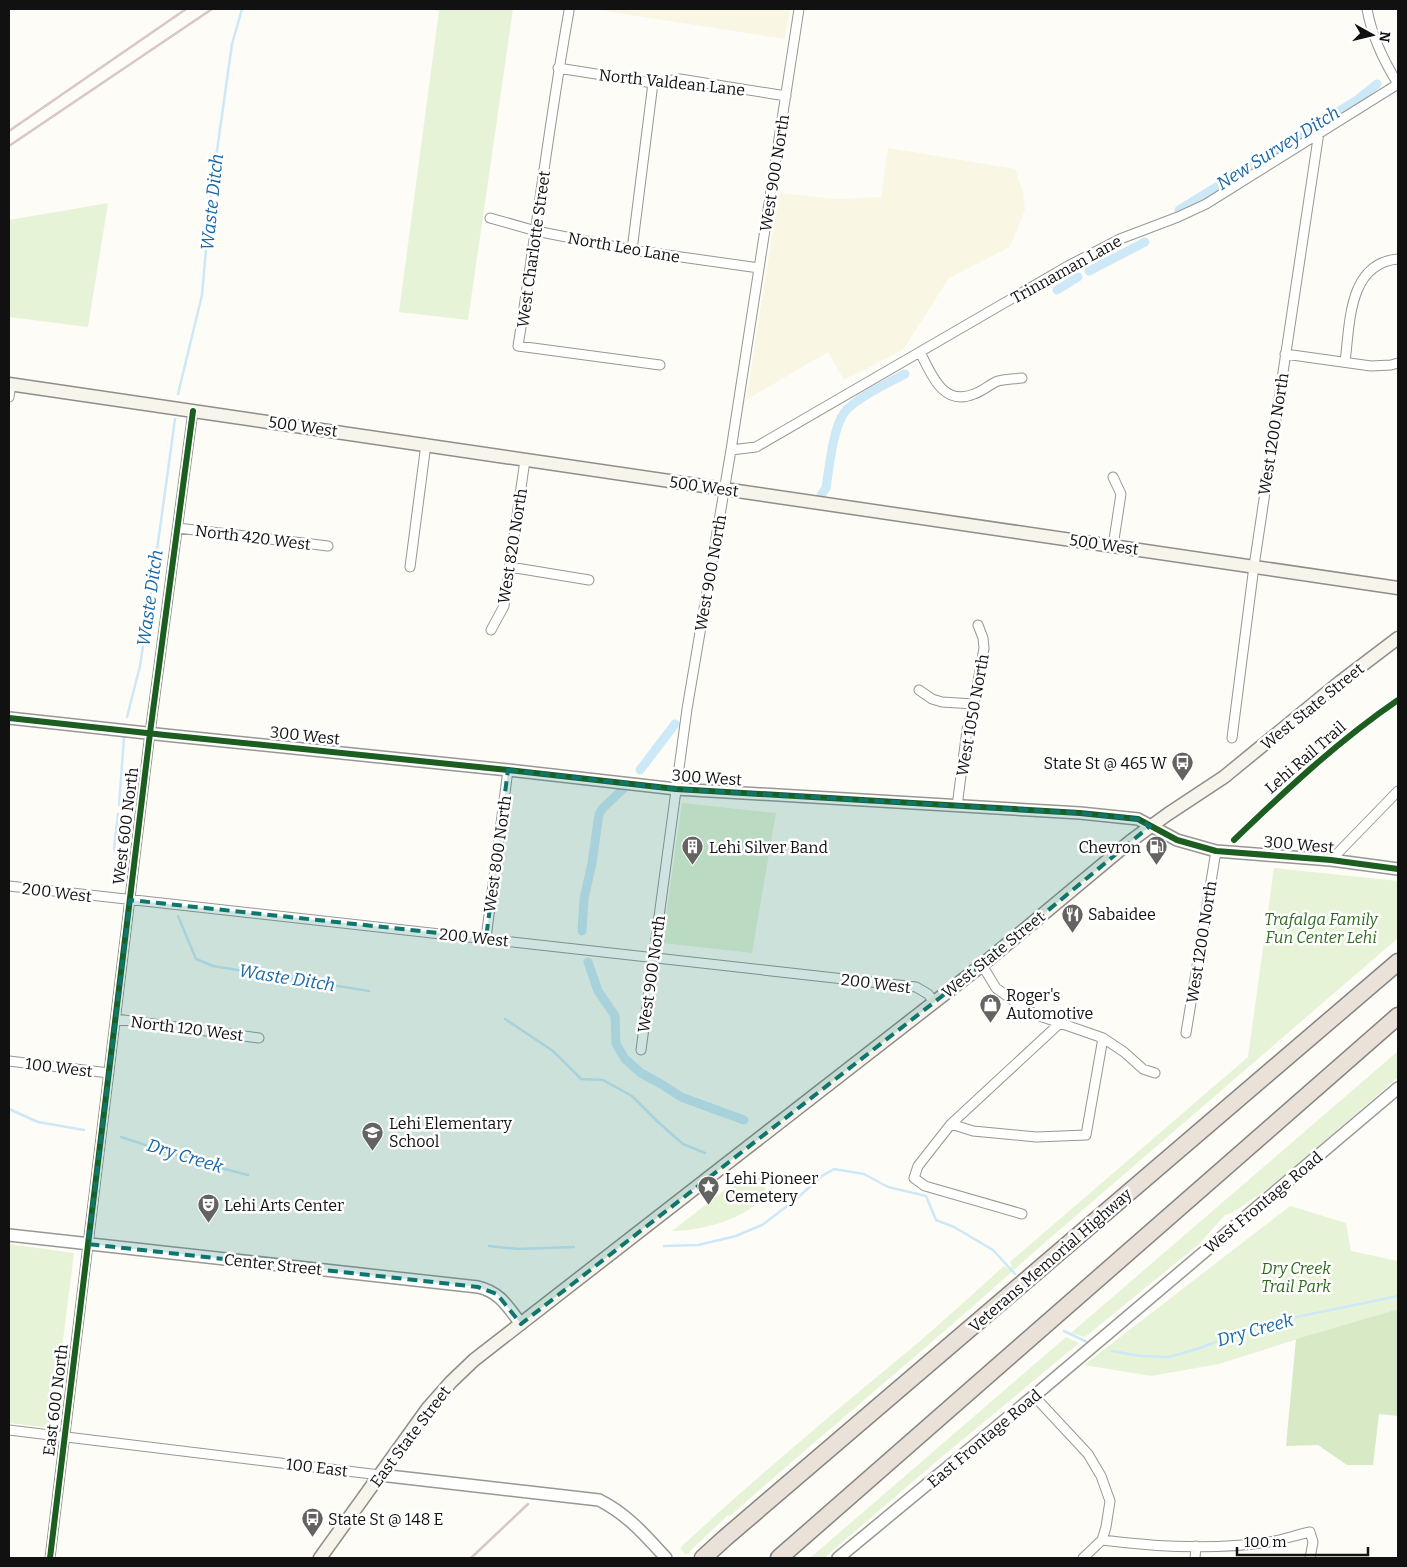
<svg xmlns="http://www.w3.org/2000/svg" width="1407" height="1567" font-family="Bitter,serif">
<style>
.farmland{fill:#f9f7e4}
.green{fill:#e7f3d7}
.forest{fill:#d8eac5}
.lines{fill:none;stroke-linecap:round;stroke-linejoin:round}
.stream{stroke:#cde8f7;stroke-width:2.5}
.canal{stroke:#cde8f7;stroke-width:9}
.minor-casing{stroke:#979795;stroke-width:11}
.tertiary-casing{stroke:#979795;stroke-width:14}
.secondary-casing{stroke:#8e8d8b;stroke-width:15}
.motorway-casing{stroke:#858482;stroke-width:19}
.minor{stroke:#fffffe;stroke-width:9}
.tertiary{stroke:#fffffe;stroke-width:11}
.secondary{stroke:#f6f4eb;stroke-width:12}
.motorway{stroke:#eae1d8;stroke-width:16}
.rail{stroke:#d9c6c7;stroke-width:2.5}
.cycleway-casing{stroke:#fff;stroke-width:9}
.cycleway{stroke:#1b5e20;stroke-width:6}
.marked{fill:#0f766e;fill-opacity:0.2;stroke:#0f766e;stroke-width:4;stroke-dasharray:10 6;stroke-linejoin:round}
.labels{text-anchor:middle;stroke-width:5;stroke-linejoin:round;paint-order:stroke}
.street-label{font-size:16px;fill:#111;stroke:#fff}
.poi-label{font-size:16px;fill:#111;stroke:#fff;text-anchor:start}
.park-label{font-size:16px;font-style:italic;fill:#2f6b1f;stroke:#fff}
.water-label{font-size:18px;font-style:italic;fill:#1768a6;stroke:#fff}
</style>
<rect width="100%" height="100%" fill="#fdfcf7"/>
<path class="farmland" d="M592 9H790L785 39Z
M888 148 1015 169 1023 191 1025 210 1010 247 949 278 903 350 844 380 828 352 746 400 779 193 836 199 881 197Z"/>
<path class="green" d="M430 9H513L468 320 399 312 439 11Z
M108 203 88 327 9 317V220Z
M682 803 776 813 752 953 662 943Z
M1274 868 1398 881V938L1027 1258C930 1346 828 1429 730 1516L728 1515 686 1555 680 1548C757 1476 838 1409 919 1342 948 1317 976 1291 1004 1266L1009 1269 1012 1266 1010 1262 1248 1057Z
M1398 1051V1077L1280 1180 1232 1213 1225 1215 1198 1245 1085 1337 1071 1333Z
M741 1177 766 1188C764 1193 761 1198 758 1202 739 1221 698 1231 672 1231Z
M1290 1206 1346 1223 1351 1251 1398 1261V1309L1317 1333 1219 1364 1151 1376 1084 1365Z
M9 1244 74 1253 52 1428 9 1423Z
M1066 1337 1079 1343 931 1466 824 1558H810Z"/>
<path class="forest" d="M1398 1309V1416L1379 1414 1373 1465H1347L1318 1445 1286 1446 1296 1339Z"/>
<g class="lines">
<path class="stream" d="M178 394 202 295 211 193 232 44 242 9
M127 717 140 666 153 579 175 419
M119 805 124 738
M118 814 114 849 121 858
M178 916 196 959 213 966 369 991
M505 1019 553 1051 581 1079 603 1080 632 1096 658 1122 683 1144 705 1153
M9 1109 38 1122 84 1130
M121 1137 198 1162 248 1175
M745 1175C768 1185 796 1179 820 1176
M489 1246 518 1249 574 1247
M664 1246 698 1245 736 1236 762 1225 795 1200 822 1176 834 1169 864 1174 888 1187 926 1196 936 1220 954 1227 993 1250 1015 1274
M1064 1331 1087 1342
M1112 1351 1141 1356 1169 1357 1197 1349 1263 1324 1398 1296"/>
<path class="canal" d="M1179 210 1357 100 1377 84
M1089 271 1145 242
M1057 290 1078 277
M821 495 826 488C829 469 833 428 844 413 854 399 888 383 905 374
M640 770 675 724
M582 931 584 899 592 863 599 814 603 808 623 789
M588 962 598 991 615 1016 616 1044 625 1059 641 1073 661 1084 681 1097 744 1120"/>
<defs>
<path id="minor" d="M1367 9C1372 37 1383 60 1398 84
M569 11C549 122 536 235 518 346L660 365
M558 68 653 83 680 79 786 96
M490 218 536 231 632 250 759 268
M632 250 653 83
M920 352C931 374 943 407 974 394 983 391 990 384 998 381 1006 379 1014 379 1022 378
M1285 354 1371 366 1391 365 1398 363
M1345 362C1350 324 1348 263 1398 259
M9 397 11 384
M731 450 756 447 1068 266 1120 239 1178 217 1206 204 1398 84
M1113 477 1121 494 1113 546
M178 528 328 546
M410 567 426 444
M510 567 589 580
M491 630 504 606 525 460
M919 690 932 699 942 702 974 704
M1232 738 1254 566 1319 132
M957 806 967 730 974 704 984 648 983 638 978 625
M1331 860 1398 791
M9 886 916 987 928 994 934 1002
M486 938 508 770
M982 965 996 988 1025 1009 1037 1015 1103 1038 1124 1052 1143 1069 1155 1073
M116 1019 259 1038
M1186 1033 1216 851
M641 1050 687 709 731 450 799 9
M9 1061 109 1073
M951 1124 973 1131 1036 1137 1086 1135 1103 1038
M1022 1214 925 1186 914 1178 918 1166 951 1124 1060 1023
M1034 1396 1088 1454 1101 1476 1110 1501 1106 1527 1102 1540 1083 1558
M9 1430 380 1475
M1102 1540C1156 1547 1215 1550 1269 1542 1282 1540 1296 1535 1310 1532L1313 1542 1310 1558
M50 1558 150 733 193 411
M1195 1558 1196 1546"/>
<path id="tertiary" d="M9 718 165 735 508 770 676 789 1080 813 1138 819 1177 840 1216 851 1331 860 1398 869
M9 1235 478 1287C500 1292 508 1307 521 1324
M380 1475 599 1500C627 1514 645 1535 666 1558
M838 1558 1034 1396 1398 1088"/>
<path id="secondary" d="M9 384 1398 588
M320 1558 428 1408 451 1382 474 1360 982 965 1132 840 1168 814 1224 777 1340 682 1398 638"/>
<path id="motorway" d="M703 1558 725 1538 1398 962
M779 1558 1398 1016"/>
</defs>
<use href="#minor" class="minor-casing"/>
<use href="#tertiary" class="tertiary-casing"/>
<use href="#secondary" class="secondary-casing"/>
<use href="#motorway" class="motorway-casing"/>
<use href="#minor" class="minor"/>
<use href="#tertiary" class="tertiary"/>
<use href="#secondary" class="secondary"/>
<use href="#motorway" class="motorway"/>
<path class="rail" d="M9 131 186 9
M9 146 212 9
M471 1558 528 1504"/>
<defs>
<path id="cycleway" d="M9 718 165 735 508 770 676 789 1080 813 1138 819 1177 840 1216 851 1331 860 1398 869
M1234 840C1286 790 1338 741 1398 700
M50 1558 150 733 193 411"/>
</defs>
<use href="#cycleway" class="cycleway-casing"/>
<use href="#cycleway" class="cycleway"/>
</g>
<path class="marked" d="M508 770 676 789 1080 813 1138 819 1150 826 982 965 521 1324 497 1294 478 1287 88 1244 130 900 486 938Z"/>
<defs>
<symbol id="bus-pin" viewBox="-11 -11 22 30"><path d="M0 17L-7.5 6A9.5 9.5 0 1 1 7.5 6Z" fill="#646362" stroke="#fff"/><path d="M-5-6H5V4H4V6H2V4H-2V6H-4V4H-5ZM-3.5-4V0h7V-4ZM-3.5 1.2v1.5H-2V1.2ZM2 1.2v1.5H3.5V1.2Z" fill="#fff"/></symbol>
<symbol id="building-pin" viewBox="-11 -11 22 30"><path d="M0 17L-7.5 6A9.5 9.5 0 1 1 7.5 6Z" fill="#646362" stroke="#fff"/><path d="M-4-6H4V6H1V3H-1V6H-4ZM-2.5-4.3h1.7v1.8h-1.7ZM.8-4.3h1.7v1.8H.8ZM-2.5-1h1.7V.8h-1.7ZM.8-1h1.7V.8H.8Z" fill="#fff"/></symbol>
<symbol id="fuel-pin" viewBox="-11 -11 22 30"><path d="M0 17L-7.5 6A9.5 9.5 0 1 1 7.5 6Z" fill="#646362" stroke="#fff"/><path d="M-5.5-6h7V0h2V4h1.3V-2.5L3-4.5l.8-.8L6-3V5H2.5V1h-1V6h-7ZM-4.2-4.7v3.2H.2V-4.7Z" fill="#fff"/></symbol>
<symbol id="restaurant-pin" viewBox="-11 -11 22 30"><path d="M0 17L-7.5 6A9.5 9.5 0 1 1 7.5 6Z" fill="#646362" stroke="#fff"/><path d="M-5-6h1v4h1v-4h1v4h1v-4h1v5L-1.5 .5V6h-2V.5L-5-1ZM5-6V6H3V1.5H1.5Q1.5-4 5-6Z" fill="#fff"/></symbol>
<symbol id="shop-pin" viewBox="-11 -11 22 30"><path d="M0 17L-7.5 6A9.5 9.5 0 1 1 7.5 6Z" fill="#646362" stroke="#fff"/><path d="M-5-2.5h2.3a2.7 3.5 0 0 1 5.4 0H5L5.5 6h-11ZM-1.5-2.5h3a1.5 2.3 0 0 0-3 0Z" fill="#fff"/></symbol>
<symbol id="school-pin" viewBox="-11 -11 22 30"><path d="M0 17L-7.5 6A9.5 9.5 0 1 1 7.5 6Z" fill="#646362" stroke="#fff"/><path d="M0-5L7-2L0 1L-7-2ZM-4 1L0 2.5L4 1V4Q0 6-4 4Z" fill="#fff"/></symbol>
<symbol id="sight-pin" viewBox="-11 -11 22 30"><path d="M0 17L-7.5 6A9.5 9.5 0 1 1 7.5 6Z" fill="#646362" stroke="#fff"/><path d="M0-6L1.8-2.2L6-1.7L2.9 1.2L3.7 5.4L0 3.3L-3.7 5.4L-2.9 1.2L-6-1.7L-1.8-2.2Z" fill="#fff"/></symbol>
<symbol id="theatre-pin" viewBox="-11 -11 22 30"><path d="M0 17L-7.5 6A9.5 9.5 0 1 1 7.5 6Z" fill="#646362" stroke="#fff"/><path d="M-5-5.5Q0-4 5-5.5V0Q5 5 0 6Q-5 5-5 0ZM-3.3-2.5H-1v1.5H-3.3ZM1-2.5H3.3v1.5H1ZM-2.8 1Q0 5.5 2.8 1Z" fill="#fff"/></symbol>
</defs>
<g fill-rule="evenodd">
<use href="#bus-pin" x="1170" y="750" width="25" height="34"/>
<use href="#building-pin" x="680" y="834" width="25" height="34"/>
<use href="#fuel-pin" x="1144" y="834" width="25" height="34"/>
<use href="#restaurant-pin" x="1060" y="902" width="25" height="34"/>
<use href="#shop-pin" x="978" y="992" width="25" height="34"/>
<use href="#school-pin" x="360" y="1120" width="25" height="34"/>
<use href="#sight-pin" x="696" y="1174" width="25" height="34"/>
<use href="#theatre-pin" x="196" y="1192" width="25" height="34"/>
<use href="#bus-pin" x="300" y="1506" width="25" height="34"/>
</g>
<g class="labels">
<g class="street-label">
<text transform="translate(672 82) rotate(6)" y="6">North Valdean Lane</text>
<text transform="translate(774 173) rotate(-81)" y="6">West 900 North</text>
<text transform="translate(624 247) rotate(10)" y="6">North Leo Lane</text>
<text transform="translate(533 249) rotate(-82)" y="6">West Charlotte Street</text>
<text transform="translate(1066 269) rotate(-29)" y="6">Trinnaman Lane</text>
<text transform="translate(303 426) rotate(8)" y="6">500 West</text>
<text transform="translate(1273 434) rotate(-81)" y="6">West 1200 North</text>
<text transform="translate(704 486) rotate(8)" y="6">500 West</text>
<text transform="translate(253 537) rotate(7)" y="6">North 420 West</text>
<text transform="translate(1104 544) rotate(8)" y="6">500 West</text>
<text transform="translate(512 546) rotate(-81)" y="6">West 820 North</text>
<text transform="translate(710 573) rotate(-80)" y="6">West 900 North</text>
<text transform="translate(1312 706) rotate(-39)" y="6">West State Street</text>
<text transform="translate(972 715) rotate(-80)" y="6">West 1050 North</text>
<text transform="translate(305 735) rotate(6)" y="6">300 West</text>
<text transform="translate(1305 757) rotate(-41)" y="6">Lehi Rail Trail</text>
<text transform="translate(707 777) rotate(4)" y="6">300 West</text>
<text transform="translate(125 826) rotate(-83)" y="6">West 600 North</text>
<text transform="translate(1299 844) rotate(5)" y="6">300 West</text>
<text transform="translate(497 854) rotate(-82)" y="6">West 800 North</text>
<text transform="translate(57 892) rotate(7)" y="6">200 West</text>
<text transform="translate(474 937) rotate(6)" y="6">200 West</text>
<text transform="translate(1201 942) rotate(-81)" y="6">West 1200 North</text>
<text transform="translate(993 954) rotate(-39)" y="6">West State Street</text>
<text transform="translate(651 974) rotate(-82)" y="6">West 900 North</text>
<text transform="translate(876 983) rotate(7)" y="6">200 West</text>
<text transform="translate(187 1028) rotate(7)" y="6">North 120 West</text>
<text transform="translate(59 1067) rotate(7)" y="6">100 West</text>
<text transform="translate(1263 1202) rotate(-40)" y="6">West Frontage Road</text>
<text transform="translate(1050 1260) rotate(-41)" y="6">Veterans Memorial Highway</text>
<text transform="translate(273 1264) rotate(6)" y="6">Center Street</text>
<text transform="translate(55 1400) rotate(-83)" y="6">East 600 North</text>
<text transform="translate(410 1436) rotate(-53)" y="6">East State Street</text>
<text transform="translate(984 1438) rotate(-40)" y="6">East Frontage Road</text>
<text transform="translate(317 1467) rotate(7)" y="6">100 East</text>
</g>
<g class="poi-label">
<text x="1167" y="769" text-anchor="end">State St @ 465 W</text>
<text x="709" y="853">Lehi Silver Band</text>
<text x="1141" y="853" text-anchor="end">Chevron</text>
<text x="1088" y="920">Sabaidee</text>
<text x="1006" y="1001">Roger's<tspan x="1006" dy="18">Automotive</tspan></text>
<text x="389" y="1129">Lehi Elementary<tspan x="389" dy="18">School</tspan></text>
<text x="725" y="1184">Lehi Pioneer<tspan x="725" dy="18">Cemetery</tspan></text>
<text x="224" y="1211">Lehi Arts Center</text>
<text x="328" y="1525">State St @ 148 E</text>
</g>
<g class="park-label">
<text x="1321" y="925">Trafalga Family<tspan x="1321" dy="18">Fun Center Lehi</tspan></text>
<text x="1296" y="1274">Dry Creek<tspan x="1296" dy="18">Trail Park</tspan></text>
</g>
<g class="water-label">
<text transform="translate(1278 148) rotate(-32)" y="6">New Survey Ditch</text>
<text transform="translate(212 202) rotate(-84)" y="6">Waste Ditch</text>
<text transform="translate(150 598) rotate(-82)" y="6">Waste Ditch</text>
<text transform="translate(287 978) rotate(9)" y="6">Waste Ditch</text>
<text transform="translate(185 1156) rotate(17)" y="6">Dry Creek</text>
<text transform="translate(1255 1330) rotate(-16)" y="6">Dry Creek</text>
</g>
</g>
<rect width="1407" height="1567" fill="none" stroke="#111111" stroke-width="20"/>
<g transform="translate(1372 35) rotate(98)" stroke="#ffffff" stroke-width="4" paint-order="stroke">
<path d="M0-4L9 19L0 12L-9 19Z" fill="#111111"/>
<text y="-8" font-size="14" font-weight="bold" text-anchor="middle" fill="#111111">N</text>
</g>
<path d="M1237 1547v8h131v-8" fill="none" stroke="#111111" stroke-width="2.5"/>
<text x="1244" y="1547" font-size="15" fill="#111111" stroke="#ffffff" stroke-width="4" paint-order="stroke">100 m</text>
</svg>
